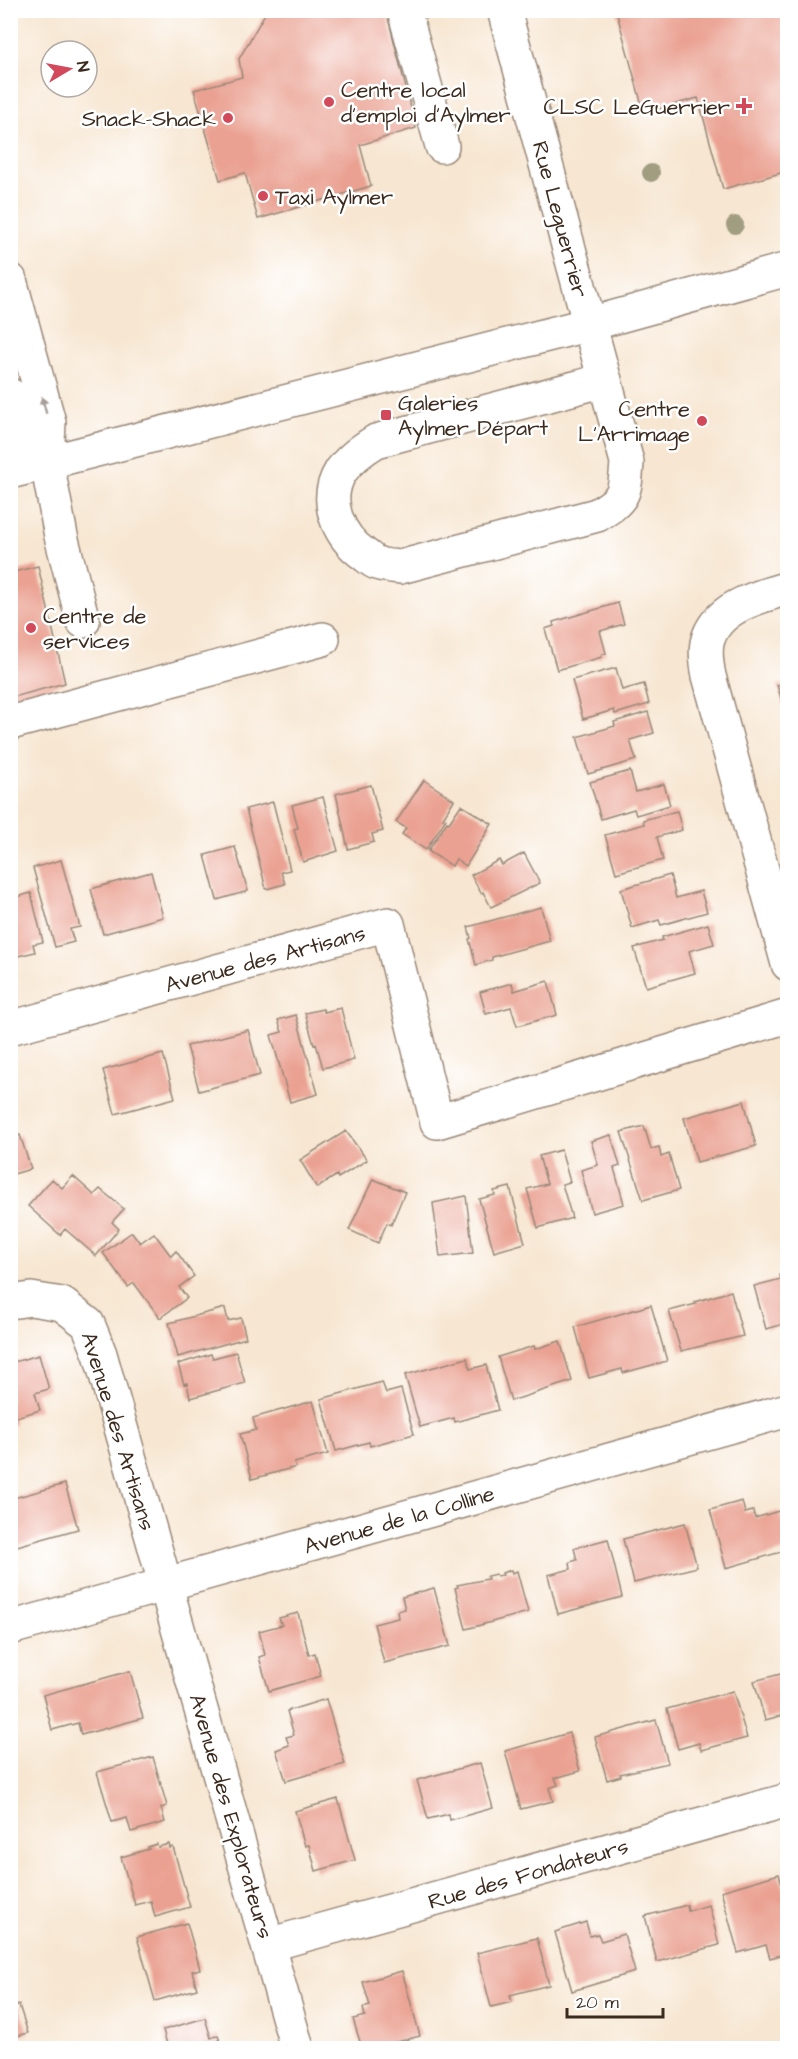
<svg xmlns="http://www.w3.org/2000/svg" width="798" height="2059" font-family="'Architects Daughter',sans-serif">
<style>
.building{fill:#eaa192}
.lines{fill:none;stroke-linecap:round;stroke-linejoin:round}
.minor-casing{stroke:#998878;stroke-width:36}
.minor{stroke:#fff;stroke-width:33}
.tree{fill:#a09d81}
.oneway{fill:#a79f9a}
.poi-dot{fill:#d1495b;stroke:#fff;stroke-width:2}
.labels{text-anchor:middle;stroke-width:5;stroke-linejoin:round;paint-order:stroke}
.poi-label{font-size:22px;fill:#3b2a1e;stroke:#fff;text-anchor:start}
.street-label{font-size:22px;fill:#3b2a1e;stroke:#fff}
</style>
<rect width="100%" height="100%" fill="#fff"/>
<filter id="ink" filterUnits="userSpaceOnUse"><feTurbulence type="fractalNoise" baseFrequency=".0167" numOctaves="2"/><feDisplacementMap in="SourceGraphic" scale="12" xChannelSelector="R" yChannelSelector="G"/><feConvolveMatrix kernelMatrix="1 2 1 2 8 2 1 2 1" color-interpolation-filters="sRGB"/></filter>
<filter id="wash" filterUnits="userSpaceOnUse"><feTurbulence type="fractalNoise" baseFrequency=".008" numOctaves="4" result="noise"/><feDisplacementMap in="SourceGraphic" scale="24" xChannelSelector="R" yChannelSelector="G"/><feGaussianBlur stdDeviation="1.35" result="paint"/><feColorMatrix in="noise" values="0 0 0 0 0 0 0 0 0 0 0 0 0 0 0 0 0 1.4 0 .05"/><feComposite in="paint" operator="in"/></filter>
<g filter="url(#wash)">
<rect width="100%" height="100%" fill="#f7e6d1"/>
<g id="blocks">
<path class="building" d="M271 10H386L416 128 360 145 371 186 258 219 245 173 220 180 194 90 242 77 239 59 266 12Z
M616 10H788V171L723 189 698 98 644 113Z
M38 566 65 683 10 698V573Z
M618 603 624 624 600 631 606 653 601 655 602 657 557 670 545 629 554 626 553 622Z
M616 668 622 690 644 684 649 704 615 714 614 710 583 719 572 680Z
M788 682V718H787L777 685Z
M648 712 654 733 630 740 636 760 588 774 577 737 615 726 614 722Z
M630 771 636 792 664 784 670 805 636 815 634 809 601 819 590 782Z
M424 780 454 800 443 818 446 819 426 850 402 834 406 828 396 822Z
M371 785 383 831 372 834 374 842 348 849 336 794Z
M323 797 338 851 303 862 294 829 298 828 292 805Z
M273 802 290 870 281 872 285 884 266 889 246 809Z
M461 805 492 824 466 866 456 859 452 866 428 851 447 822 449 823Z
M677 811 682 830 657 837 663 860 616 873 605 835 644 824 643 820Z
M235 847 248 891 217 900 205 855Z
M524 853 540 883 491 907 483 892 481 893 471 875 499 860 502 865Z
M61 860 80 927 70 929 74 942 55 947 33 868Z
M151 872 163 917 103 934 91 889Z
M670 875 676 898 701 891 707 912 661 925 659 920 632 928 621 889Z
M31 893 43 942 33 944 35 952 10 958V899Z
M541 907 550 941 492 957V960L476 965 469 939 471 938 468 927Z
M708 924 714 944 689 951 695 973 646 987 634 948 663 940 662 937Z
M548 981 557 1015 517 1026 511 1007 486 1014 480 992 512 983 514 991Z
M341 1008 354 1060 323 1068 316 1044 314 1045 305 1013 323 1009 324 1012Z
M296 1015 318 1094 290 1102 271 1035 282 1032 278 1020Z
M248 1030 260 1075 199 1091 187 1046Z
M163 1054 175 1098 115 1114 103 1070Z
M744 1101 756 1146 697 1162 684 1118Z
M644 1126 651 1149 659 1147 661 1157 669 1154 679 1190 643 1200 621 1132Z
M346 1131 367 1160 338 1178 337 1175 317 1188 300 1160Z
M20 1135 31 1169 10 1175V1138Z
M611 1135 620 1166 614 1168 624 1204 592 1213 581 1170 598 1165 591 1141Z
M561 1150 570 1182 562 1184 572 1218 538 1228 527 1189 547 1184 539 1156Z
M73 1176 94 1195 100 1189 124 1209 112 1222 119 1229 96 1256 65 1229 60 1235 28 1206 52 1179 62 1188Z
M373 1179 405 1192 391 1225 387 1223 378 1243 349 1230Z
M510 1187 525 1243 494 1252 479 1199 495 1195 494 1191Z
M466 1196 473 1253 440 1257 433 1203Z
M132 1232 140 1243 154 1233 171 1256 176 1251 194 1276 179 1287 187 1298 160 1318 134 1283 128 1287 103 1253Z
M788 1273V1323L766 1329 754 1286 781 1279 780 1275Z
M731 1291 743 1336 681 1351 669 1311 696 1304 695 1302Z
M651 1305 667 1361 623 1373 622 1369 589 1378 575 1327Z
M225 1308 228 1321 241 1318 246 1338 178 1357 169 1323Z
M560 1341 572 1381 511 1401 498 1357 534 1346 535 1349Z
M236 1352 245 1383 190 1398 187 1383 184 1384 178 1364 211 1354 213 1358Z
M39 1355 49 1389 35 1393 40 1410 13 1418 15 1424 10 1426V1363Z
M467 1358 470 1369 486 1365 498 1410 455 1422 454 1418 420 1427 405 1375Z
M382 1382 386 1393 401 1389 414 1434 370 1446 369 1442 336 1451 321 1399Z
M313 1401 328 1454 294 1463 296 1467 252 1479 240 1434 256 1430 253 1418Z
M65 1484 78 1529 10 1548V1499Z
M742 1501 745 1513 753 1511 755 1518 779 1511 788 1540V1550L726 1568 710 1510Z
M685 1523 697 1567 634 1583 623 1539Z
M608 1539 622 1597 558 1614 548 1575 571 1569 570 1562 577 1560 574 1548Z
M511 1570 512 1573 517 1571 528 1612 466 1629 455 1588 458 1587 457 1585 488 1579 487 1576 496 1574 497 1576 503 1575 502 1573Z
M434 1588 450 1646 384 1663 374 1624 398 1618 397 1611 405 1609 402 1597Z
M298 1613 309 1655 315 1653 321 1676 269 1691 259 1657 265 1655 259 1631 282 1625 279 1618Z
M130 1671 143 1718 81 1735 78 1723 52 1730 43 1695Z
M788 1672V1714L765 1720 754 1681Z
M733 1691 747 1738 701 1750 699 1743 678 1749 667 1709Z
M326 1699 345 1764 286 1781 276 1750 289 1745 286 1737 294 1735 287 1711Z
M656 1720 668 1763 620 1774 621 1776 607 1780 595 1737Z
M569 1733 580 1771 555 1778 558 1785 549 1788 553 1801 521 1809 505 1751Z
M153 1757 167 1806 161 1808 165 1822 131 1832 127 1818 112 1822 97 1772Z
M480 1763 493 1808 450 1820 449 1814 428 1819 417 1780Z
M338 1799 355 1860 316 1871 309 1845 305 1846 295 1811Z
M157 1844 158 1847 169 1844 170 1848 173 1847 190 1907 155 1917 151 1901 135 1905 121 1857 149 1849 148 1847Z
M779 1874 788 1905V1953L770 1958 766 1945 738 1953 721 1891Z
M687 1905 688 1911 709 1905 719 1945 657 1962 645 1916Z
M586 1922 590 1936 598 1934 601 1941 624 1934 635 1972 572 1991 555 1932Z
M187 1923 200 1969 192 1971 197 1989 155 2001 137 1937Z
M537 1938 549 1985 510 1995 512 2002 491 2007 477 1953Z
M402 1971 420 2036 374 2048H362L353 2019 365 2016 363 2008 370 2006 363 1982Z
M10 1988 16 2006 19 2005 28 2033 10 2038Z
M205 2018 211 2038 218 2035 222 2048H168L163 2030Z"/>
</g>
</g>
<g filter="url(#ink)">
<use href="#blocks" fill-opacity="0" stroke="#998878" stroke-width="1.5"/>
<g class="lines">
<defs>
<path id="minor" d="M404 10 442 146
M504 10 627 462C625 493 625 499 597 515L400 567C392 566 383 566 377 563 373 562 369 558 365 555 339 537 322 501 341 471 350 458 363 449 376 441L605 380
M10 280 49 422 47 463 61 536 83 621
M10 395 21 432 47 463
M10 472 590 324 788 269
M788 588C758 597 715 607 707 643 705 654 707 666 709 676L788 964
M10 723 323 639
M10 1028 388 924 437 1122 788 1016
M10 1302 31 1299 62 1304 88 1324 100 1354 297 2048
M10 1628 788 1410
M268 1945 788 1800"/>
</defs>
<use href="#minor" class="minor-casing"/>
<use href="#minor" class="minor"/>
</g>
<g class="tree">
<circle cx="651" cy="173" r="9"/>
<circle cx="735" cy="225" r="9"/>
</g>
<defs><path id="oneway-solid" d="M-6-.8H1V-3.2L6.5 0L1 3.2V.8H-6Z" transform="scale(1.5)"/></defs>
<use class="oneway" href="#oneway-solid" transform="translate(44 405) rotate(-105)"/>
</g>
<g class="poi-dot">
<circle cx="329" cy="102" r="6"/>
<path d="M741 97h6v6h6v6h-6v6h-6v-6h-6v-6h6z"/>
<circle cx="228" cy="118" r="6"/>
<circle cx="263" cy="196" r="6"/>
<rect x="380" y="409" width="12" height="12" rx="3"/>
<circle cx="702" cy="421" r="6"/>
<circle cx="31" cy="628" r="6"/>
</g>
<g class="labels">
<g class="poi-label">
<text x="341" y="97">Centre local<tspan x="341" dy="25">d'emploi d'Aylmer</tspan></text>
<text x="730" y="114" text-anchor="end">CLSC LeGuerrier</text>
<text x="216" y="126" text-anchor="end">Snack-Shack</text>
<text x="275" y="204">Taxi Aylmer</text>
<text x="398" y="410">Galeries<tspan x="398" dy="25">Aylmer Départ</tspan></text>
<text x="690" y="416" text-anchor="end">Centre<tspan x="690" dy="25">L'Arrimage</tspan></text>
<text x="43" y="623">Centre de<tspan x="43" dy="25">services</tspan></text>
</g>
<g class="street-label">
<text transform="translate(561 219) rotate(75)" y="8">Rue Leguerrier</text>
<text transform="translate(265 958) rotate(-15)" y="8">Avenue des Artisans</text>
<text transform="translate(119 1431) rotate(73)" y="8">Avenue des Artisans</text>
<text transform="translate(399 1519) rotate(-16)" y="8">Avenue de la Colline</text>
<text transform="translate(232 1816) rotate(74)" y="8">Avenue des Explorateurs</text>
<text transform="translate(528 1873) rotate(-16)" y="8">Rue des Fondateurs</text>
</g>
</g>
<rect width="798" height="2059" fill="none" stroke="#fff" stroke-width="36"/>
<g transform="translate(69 69) rotate(80)"><circle r="28" fill="#ffffff" stroke="#b1aaa5" stroke-width="1.5"/>
<path d="M0-4.5L10 22L0 15L-10 22Z" fill="#d1495b"/>
<text y="-9" font-size="16" font-weight="bold" text-anchor="middle" fill="#3b2a1e">N</text>
</g>
<path d="M567 2008v9h96v-9" fill="none" stroke="#3b2a1e" stroke-width="3"/>
<text x="576" y="2008" font-size="18" fill="#3b2a1e" stroke="#ffffff" stroke-width="4.5" paint-order="stroke">20 m</text>
</svg>
